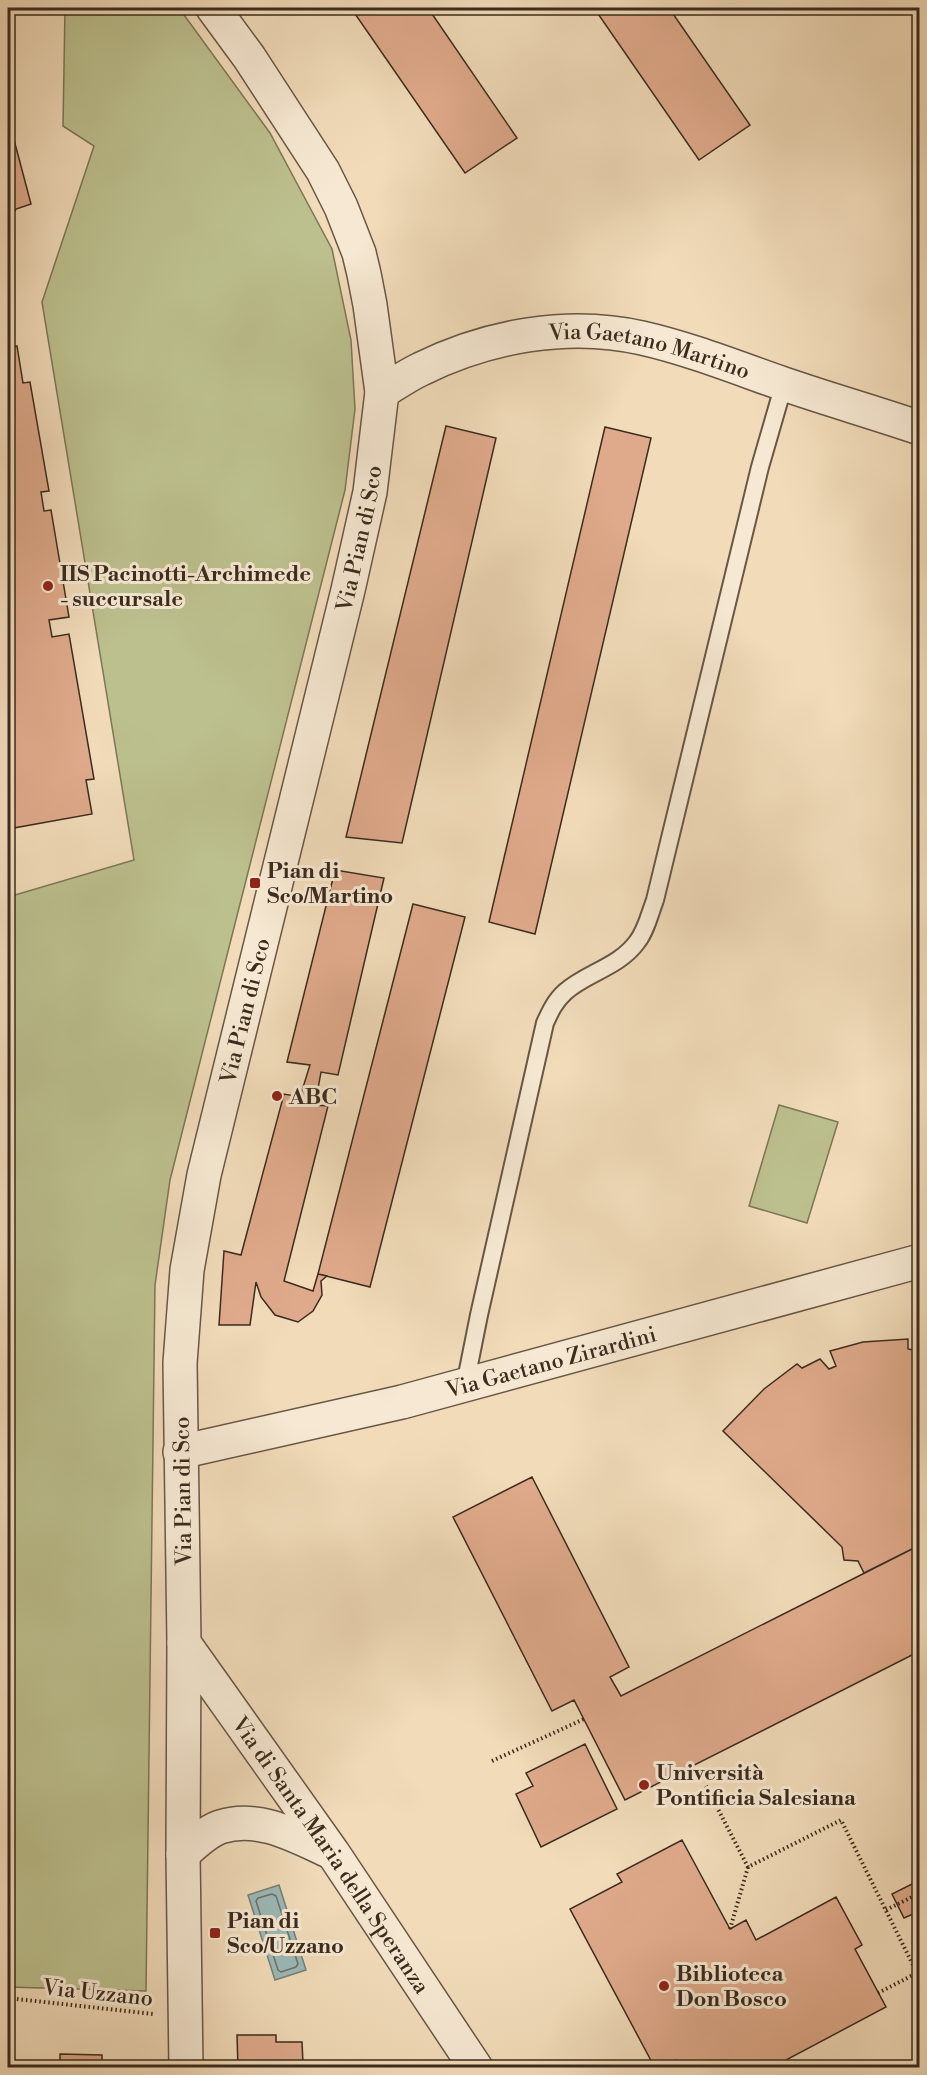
<svg xmlns="http://www.w3.org/2000/svg" width="927" height="2075" font-family="'Libre Bodoni',serif">
<style>
.green{fill:#bcc08e;stroke:#7c7656;stroke-width:1.5}
.water{fill:#9cb9b7;stroke:#75807a;stroke-width:1.5}
.lines{fill:none;stroke-linecap:round;stroke-linejoin:round}
.shore{stroke:#6c726a;stroke-width:1.5}
.building{fill:#dfaa8b;stroke:#3b2b1e;stroke-width:1.5}
.service-casing{stroke:#685745;stroke-width:20}
.minor-casing{stroke:#685745;stroke-width:36}
.tertiary-casing{stroke:#685745;stroke-width:36}
.path{stroke:#3b2b1e;stroke-width:4;stroke-dasharray:1.5 3;stroke-linecap:butt}
.service{stroke:#f6e8d2;stroke-width:16}
.minor{stroke:#f6e8d2;stroke-width:33}
.tertiary{stroke:#f6e8d2;stroke-width:33}
.poi-dot{fill:#8f2418;stroke:#f6e8d2;stroke-width:2}
.labels{text-anchor:middle;stroke-width:6;stroke-linejoin:round;paint-order:stroke}
.street-label{font-size:22px;fill:#3b2b1e;stroke:#f6e8d2}
.poi-label{font-size:22px;font-weight:bold;fill:#3b2b1e;stroke:#f6e8d2;text-anchor:start}
</style>
<rect width="100%" height="100%" fill="#f1dbb9"/>
<filter id="stains"><feTurbulence type="fractalNoise" baseFrequency=".00333" numOctaves="4"/><feColorMatrix values="0 0 0 0 .2 0 0 0 0 .09 0 0 0 0 .02 0 0 0 .5 -.17"/></filter>
<radialGradient id="worn" r=".72"><stop offset=".6" stop-color="#630" stop-opacity="0"/><stop offset="1" stop-color="#630" stop-opacity=".3"/></radialGradient>
<path class="green" d="M65 8H179L270 133 332 249 351 340 355 409 345 490 170 1180 155 1285 146 1991 8 1987V897L134 860 42 302 94 146 63 126Z
M779 1105 838 1122 807 1223 749 1206Z"/>
<path class="water" d="M279 1885 306 1970 275 1980 248 1895Z"/>
<g class="lines">
<path class="shore" d="M272 1894 276 1896 298 1964 296 1967 281 1972 278 1970 256 1901 258 1898Z"/>
</g>
<path class="building" d="M351 8H428L517 138 465 173Z
M594 8H669L750 125 699 160Z
M8 117 31 204 16 209 8 224Z
M17 346 23 383 30 382 49 491 41 492 44 511 51 510 69 617 49 620 52 637 69 634 94 779 86 780 92 814 8 829V348Z
M446 426 496 438 402 843 346 837Z
M605 427 651 438 535 934 489 922Z
M335 870 384 878 338 1075 321 1072 315 1105 328 1106 284 1281 313 1291 318 1274 327 1276 321 1281 322 1295 313 1311 298 1322 275 1315 261 1297 256 1282 250 1325H219L224 1251 241 1255 284 1094 300 1097 310 1065 287 1062Z
M413 904 465 917 370 1287 318 1274Z
M908 1339V1349L913 1350 920 1393V1545L864 1573 858 1561 844 1560 842 1547 723 1431 764 1389 797 1364 802 1368 820 1359 829 1369 836 1366 830 1351 863 1342Z
M532 1477 629 1667 610 1677 621 1696 920 1545V1651L625 1800 574 1700 552 1711 453 1517Z
M585 1744 617 1809 541 1847 516 1794 533 1786 526 1773Z
M682 1840 730 1929 746 1920 756 1940 836 1897 862 1945 855 1949 886 2007 771 2068H680L676 2060 662 2068H655L570 1909 622 1882 617 1874Z
M920 1880V1911L904 1918 892 1894Z
M237 2035H276V2042H302L303 2064H316V2068H238Z
M60 2054 102 2055V2068H8V2064L60 2066Z"/>
<g class="lines">
<defs>
<path id="service" d="M465 1385 479 1315 545 1023C550 1012 555 1001 565 992 586 973 619 967 637 942 646 931 650 913 655 900L760 467 784 384"/>
<g id="minor">
<path id="s1" d="M382 392C395 384 408 375 421 369 488 336 569 321 642 338 690 349 735 367 781 383 827 399 873 412 920 428"/>
<path id="s2" d="M180 1452 402 1402 920 1261"/>
<path id="s3" d="M184 1643 333 1853 476 2068"/>
<path d="M183 1854C193 1845 206 1832 220 1827 259 1814 297 1837 331 1852"/>
</g>
<g id="tertiary">
<path id="s4" d="M186 2068 183 1854 184 1643 180 1363 187 1270 204 1175 348 590 370 492 382 392 370 305 364 274 359 253 341 207 323 171 249 57 213 8"/>
</g>
</defs>
<use href="#service" class="service-casing"/>
<use href="#minor" class="minor-casing"/>
<use href="#tertiary" class="tertiary-casing"/>
<path class="path" d="M492 1761 584 1719
M706 1786 748 1867 841 1820 920 1979
M886 1910 920 1893
M730 1929 748 1867
M878 1993 917 1973
M8 1998 153 2014"/>
<use href="#service" class="service"/>
<use href="#minor" class="minor"/>
<use href="#tertiary" class="tertiary"/>
</g>
<g class="poi-dot">
<circle cx="48" cy="586" r="6"/>
<rect x="249" y="877" width="12" height="12" rx="3"/>
<circle cx="277" cy="1096" r="6"/>
<circle cx="644" cy="1785" r="6"/>
<rect x="209" y="1927" width="12" height="12" rx="3"/>
<circle cx="664" cy="1986" r="6"/>
</g>
<g class="labels">
<g class="street-label">
<text dy="8" stroke="none"><textPath href="#s1" startOffset="282">Via Gaetano Martino</textPath></text>
<text dy="8" stroke="none"><textPath href="#s4" startOffset="1550">Via Pian di Sco</textPath></text>
<text dy="8" stroke="none"><textPath href="#s4" startOffset="1064">Via Pian di Sco</textPath></text>
<text dy="8" stroke="none"><textPath href="#s2" startOffset="382">Via Gaetano Zirardini</textPath></text>
<text transform="translate(182 1491) rotate(-91)" y="8">Via Pian di Sco</text>
<text dy="8" stroke="none"><textPath href="#s3" startOffset="258">Via di Santa Maria della Speranza</textPath></text>
<text transform="translate(98 1992) rotate(6)" y="8">Via Uzzano</text>
</g>
<g class="poi-label">
<text x="60" y="581">IIS Pacinotti-Archimede<tspan x="60" dy="25">- succursale</tspan></text>
<text x="267" y="878">Pian di<tspan x="267" dy="25">Sco/Martino</tspan></text>
<text x="289" y="1104">ABC</text>
<text x="656" y="1780">Università<tspan x="656" dy="25">Pontificia Salesiana</tspan></text>
<text x="227" y="1928">Pian di<tspan x="227" dy="25">Sco/Uzzano</tspan></text>
<text x="676" y="1981">Biblioteca<tspan x="676" dy="25">Don Bosco</tspan></text>
</g>
</g>
<rect width="927" height="2075" fill="none" stroke="#f1dbb9" stroke-width="30"/>
<rect x="9" y="9" width="909" height="2057" fill="none" stroke="#3b2b1e" stroke-width="3"/>
<rect x="15" y="15" width="897" height="2045" fill="none" stroke="#3b2b1e" stroke-width="1.5"/>
<rect width="100%" height="100%" filter="url(#stains)"/>
<rect width="100%" height="100%" fill="url(#worn)"/>
</svg>
